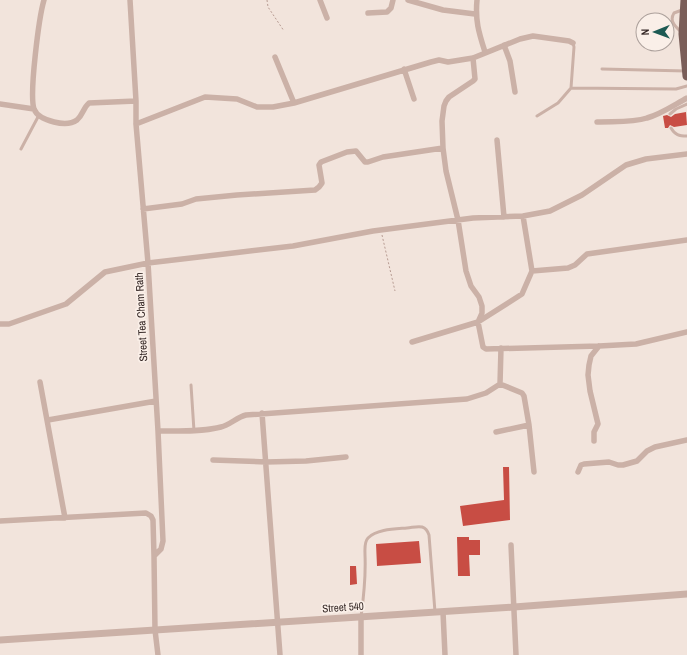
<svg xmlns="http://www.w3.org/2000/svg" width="687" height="655" font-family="'Archivo Narrow',sans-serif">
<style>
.building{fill:#c84d44}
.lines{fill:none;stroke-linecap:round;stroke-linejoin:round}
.path{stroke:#b79b92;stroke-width:1;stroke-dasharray:2 2;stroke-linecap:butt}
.service{stroke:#cbb1a7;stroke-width:3}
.minor{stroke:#cbb1a7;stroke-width:5.5}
.tertiary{stroke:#cbb1a7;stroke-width:7}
.primary{stroke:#7a5e59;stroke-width:9}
.labels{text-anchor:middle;stroke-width:3.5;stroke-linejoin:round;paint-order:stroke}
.street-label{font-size:11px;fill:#372a28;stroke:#faefe8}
</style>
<rect width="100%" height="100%" fill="#f2e4dc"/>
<path class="building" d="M686 112 687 125 674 127 670 125 668 128H665L663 116 667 115 671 117 675 114Z
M503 467H509L510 520 463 526 460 506 504 500Z
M457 537H469V540H480V555H469L470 576H458Z
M419 541 421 563 377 566 376 544Z
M350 566H356L357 584 350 585Z"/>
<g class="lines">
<path class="path" d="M267 0 268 7 284 31
M382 235 395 291"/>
<path class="service" d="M681 32C675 26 669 21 674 13L682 10
M602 69 686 71
M571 88 676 89 687 86
M670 114 676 109 687 104
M537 116 558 103 571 88 574 47 573 43
M671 128C675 135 679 136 687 136
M21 149 39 115
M191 385 194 431
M361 617C364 595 366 578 365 555 365 549 364 542 368 538 377 529 395 529 407 528 417 527 425 523 429 535L435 612"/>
<path class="minor" d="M44 0C39 17 29 94 34 109 37 117 46 120 54 122 62 124 70 125 77 120 83 115 83 108 89 103L136 101
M130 0 136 101V124L148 263 158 431 163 541 161 549 154 556 155 630 158 655
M320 0 327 18
M408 0 443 10 475 14
M477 0C475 21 479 33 485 52
M368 13 387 12 391 8 393 0
M504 45 510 61 515 92
M275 57 294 103
M473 58 475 79 473 81 449 97 446 101 444 106 442 121 443 148 446 171 458 220 466 271 471 286 479 297 482 306V313L478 322 483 347 486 349 599 346 636 344 687 332
M404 69 414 99
M0 104 34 109
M597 122C613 121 632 123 647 118 661 114 674 105 687 98
M136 124 205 97 237 99 257 107H273L294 103 431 62 439 60 448 62 473 58 520 39 533 36 569 41 573 43
M497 140 504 217
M143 209 182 204 196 199 237 195 315 190 319 187 322 183 319 165 321 162 347 152 356 151 365 162H368L383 157 443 148
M532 271 568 268 575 265 587 254 687 240
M0 324H9L66 304 105 272 148 263 293 246 373 231 473 218 523 216 550 211 582 195 626 165 646 159 687 154
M412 342 478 322 522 294 532 271 523 216
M40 382 65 518
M500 384 522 393 524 396 529 425 534 472
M500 384 501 348
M262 413 280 655
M48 420 156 401
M158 431C178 431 201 432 221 427 230 425 237 417 246 415L467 399 486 393 500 384
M496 432 529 425
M594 441V432L598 424 590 391 588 375 589 365 591 356 599 346
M213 460 266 462 306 461 346 457
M578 472 581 465 584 464 609 462 618 465H623L637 461 647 451 655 447 687 440
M0 521 146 513 151 516 153 520 154 556
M511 545 516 655
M443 612 445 655
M361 617V655"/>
<path class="tertiary" d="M0 640 514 607 687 594"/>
<path class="primary" d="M685 0 683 34 687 76"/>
</g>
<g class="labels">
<g class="street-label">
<text transform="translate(141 317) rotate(-93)" y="4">Street Tea Cham Rath</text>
<text transform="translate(343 607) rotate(-4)" y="4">Street 540</text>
</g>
</g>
<g transform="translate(655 32) rotate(269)"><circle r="19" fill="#faefe8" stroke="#aca09b"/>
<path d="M0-3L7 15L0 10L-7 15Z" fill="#1d5a53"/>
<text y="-6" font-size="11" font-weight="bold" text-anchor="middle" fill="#372a28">N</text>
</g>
</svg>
